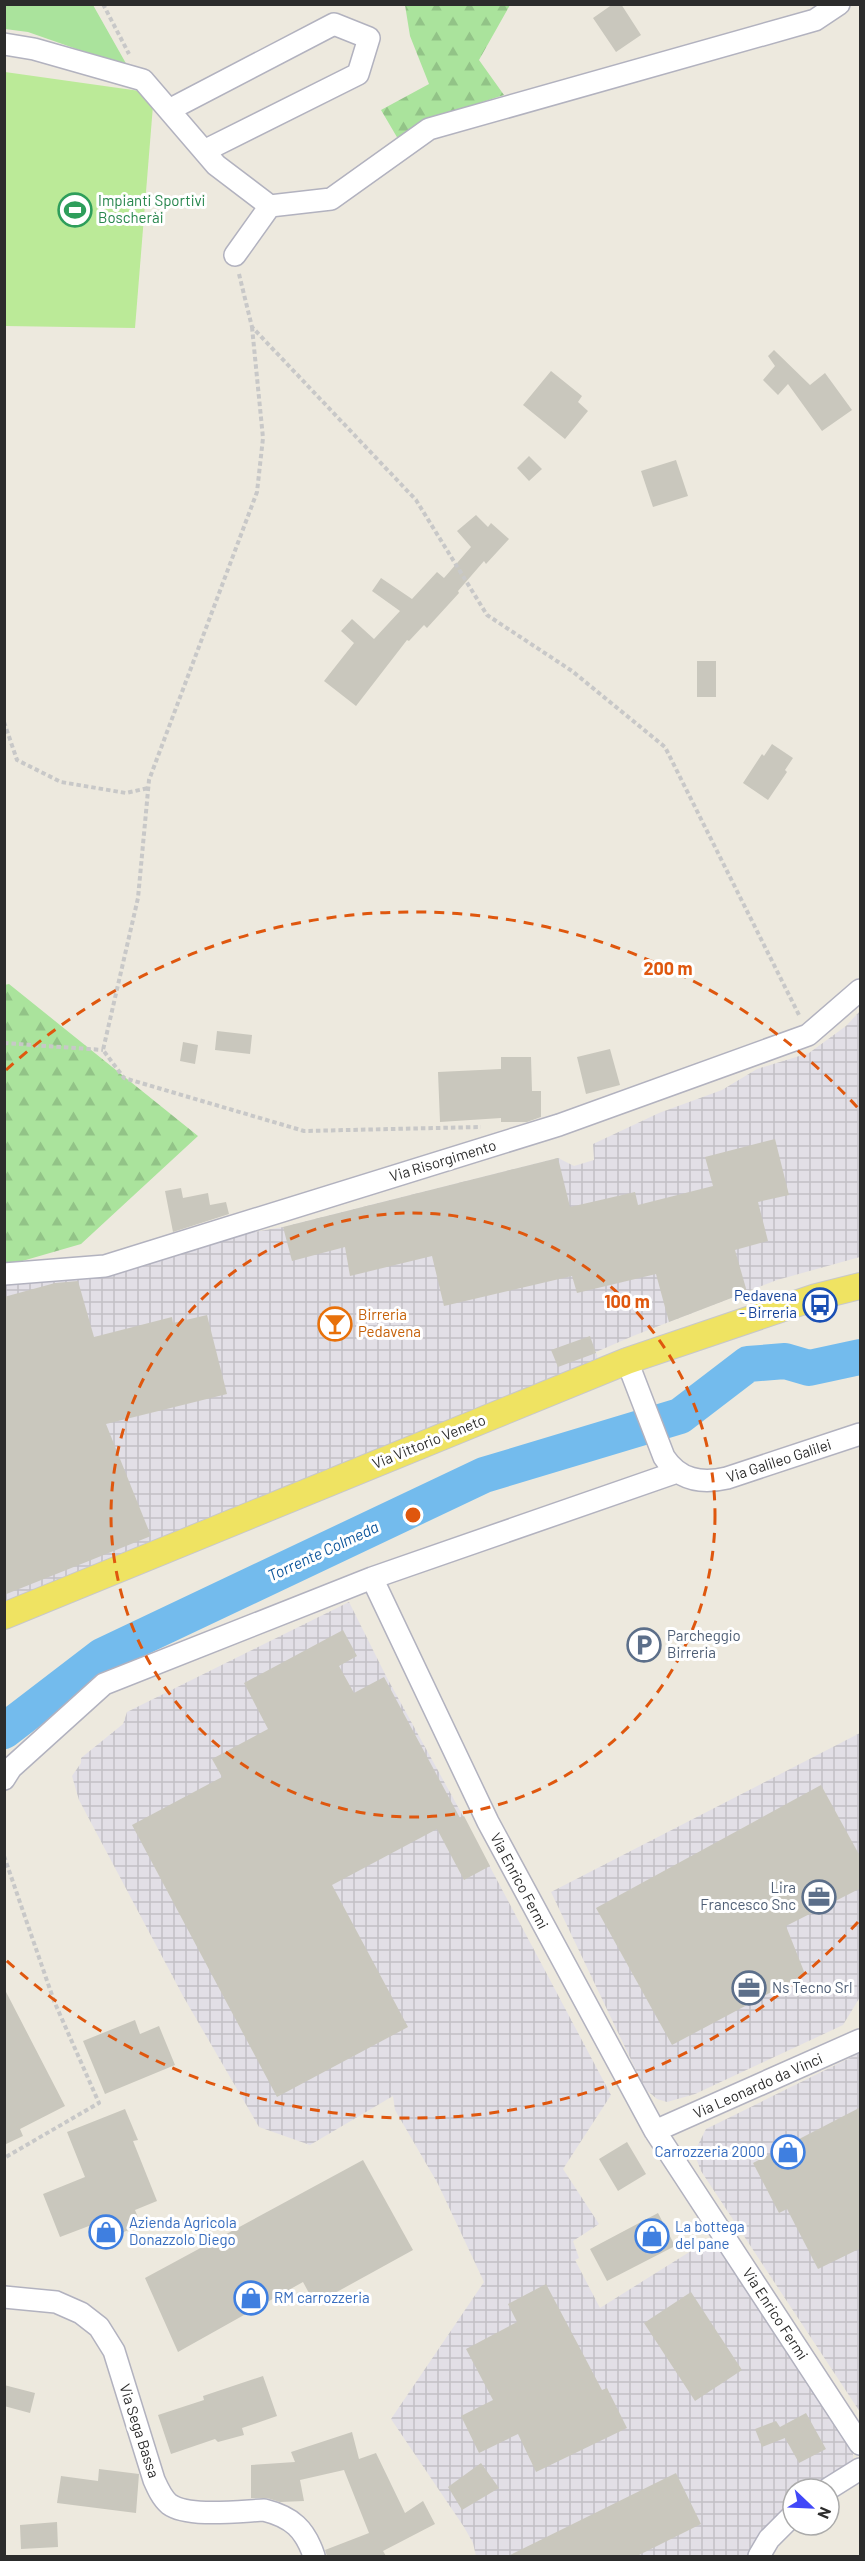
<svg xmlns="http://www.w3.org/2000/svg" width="865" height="2561" font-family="Barlow,sans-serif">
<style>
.industrial{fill:url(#industrial-grid)}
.grass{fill:#aae39c}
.forest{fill:url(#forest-firs)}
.pitch{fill:#bbea98}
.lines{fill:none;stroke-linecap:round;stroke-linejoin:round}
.river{stroke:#73bbed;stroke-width:36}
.building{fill:#c9c7bd}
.minor-casing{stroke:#b2b2bf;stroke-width:24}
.major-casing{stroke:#c8c8c8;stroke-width:28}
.path{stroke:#c8c8c8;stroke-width:4;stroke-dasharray:4.5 3;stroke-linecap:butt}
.minor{stroke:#fff;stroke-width:21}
.major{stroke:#efe362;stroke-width:26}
.ring{fill:none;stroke:#df570e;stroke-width:3;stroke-dasharray:10 8}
.labels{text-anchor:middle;stroke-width:6;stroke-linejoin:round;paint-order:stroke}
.leisure-label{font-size:15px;fill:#27864d;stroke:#fff;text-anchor:start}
.street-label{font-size:15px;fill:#2c2c2c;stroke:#fff}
.transit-label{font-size:15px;fill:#164399;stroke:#fff;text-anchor:end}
.food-label{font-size:15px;fill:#c56008;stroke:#fff;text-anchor:start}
.service-label{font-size:15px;fill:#4e5e75;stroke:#fff;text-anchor:start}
.shop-label{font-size:15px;fill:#366cbe;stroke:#fff;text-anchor:start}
.water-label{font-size:16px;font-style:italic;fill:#0f579c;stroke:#fff}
.centre{fill:#df570e;stroke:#fff;stroke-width:3}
.ring-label{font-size:18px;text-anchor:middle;font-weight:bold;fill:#df570e;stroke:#fff;stroke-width:6;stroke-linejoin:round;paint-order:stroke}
</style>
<defs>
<pattern id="industrial-grid" width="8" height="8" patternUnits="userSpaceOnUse" patternTransform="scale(1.5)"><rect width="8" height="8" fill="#e2dfe6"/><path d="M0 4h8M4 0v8" fill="none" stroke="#c2c0c5"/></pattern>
<pattern id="forest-firs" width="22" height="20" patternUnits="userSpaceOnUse" patternTransform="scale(1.5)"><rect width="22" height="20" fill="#aae39c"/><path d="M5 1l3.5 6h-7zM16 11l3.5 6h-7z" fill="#92c387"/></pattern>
</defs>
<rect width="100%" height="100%" fill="#ede9de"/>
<path class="industrial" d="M860 1011V1257L777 1280 633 1336 596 1352 599 1363 5 1604 4 1275 283 1227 558 1158 574 1166 594 1160 593 1144 659 1113 722 1090 757 1069 809 1053 846 1026Z
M349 1602 386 1676 463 1816 611 2095 563 2169 599 2224 573 2241 579 2258 575 2260 600 2308 710 2239 728 2261 853 2453V2466L819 2489H793V2507L752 2556H476L473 2543 464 2527 391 2419 484 2282 438 2184 395 2110 393 2096 310 2145 259 2127 183 1996 79 1800 72 1776 81 1763V1758L123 1724 127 1712Z
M860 1733V1997L843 2025 695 2094 667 2102 657 2099 645 2089 551 1892Z
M860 2053V2412L701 2171 694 2153 706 2129Z"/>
<path class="grass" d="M5 5H93L128 67 28 32 5 29Z"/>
<path class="forest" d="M405 5H510L479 60 504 95 446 114 401 144 381 110 429 84 410 36Z
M9 984 198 1136 81 1244 5 1266 4 985Z"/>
<path class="pitch" d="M5 72 154 93 135 328 5 326Z"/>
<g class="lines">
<path class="river" d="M4 1731 102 1656 484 1475 680 1416 748 1364 785 1361 809 1368 860 1357"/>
</g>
<path class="building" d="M613 4H621L641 35 616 52 593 18Z
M774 350 810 385 825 373 852 410 822 431 788 384 778 395 763 380 775 366 768 356Z
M551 371 582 396 578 402 588 411 565 439 523 405Z
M529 456 542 469 529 481 517 468Z
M676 460 688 496 653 507 641 471Z
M476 515 488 527 491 523 509 539 486 564 484 561 458 591 459 593 427 628 424 625 409 641 407 640 356 706 324 681 354 643 341 631 352 619 374 639 400 611 372 591 381 578 412 599 437 572 444 578 471 547 457 531Z
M697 661H716V697H697Z
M772 744 793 758 785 770 787 772 768 800 743 783 762 754 764 756Z
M217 1031 252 1035 250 1054 215 1050Z
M183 1042 198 1045 195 1064 180 1061Z
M610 1049 620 1085 586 1094 577 1057Z
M501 1057H531L532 1091H541V1117L527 1122H501V1118L440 1122 438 1072 501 1069Z
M775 1139 789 1195 758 1202 768 1241 735 1250 747 1292 669 1322 656 1274 577 1293 572 1276 444 1306 432 1256 350 1276 345 1247 292 1261 283 1227 558 1158 570 1207 635 1192 638 1205 713 1186 705 1157Z
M181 1188 183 1198 208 1193 210 1205 226 1202 229 1214 173 1232 165 1191Z
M78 1281 94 1337 172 1317 173 1323 207 1315 227 1394 106 1424 151 1536 4 1595V1297L55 1283Z
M590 1336 596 1353 558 1367 551 1350Z
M343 1630 357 1656 339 1666 354 1693 384 1677 460 1818 464 1816 490 1866 464 1880 437 1829 332 1885 408 2027 277 2097 132 1825 222 1777 212 1759 268 1729 244 1683Z
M821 1785 861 1858V1888L786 1926 805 1974 672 2045 596 1908Z
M4 1988 65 2106 20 2129 23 2136 4 2145Z
M135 2020 140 2034 159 2026 175 2065 105 2094 83 2041Z
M861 2107V2248L818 2269 787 2209 779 2213 753 2163Z
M125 2109 138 2140 133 2141 157 2201 135 2210 141 2225 109 2238 102 2221 60 2237 43 2194 85 2177 67 2132Z
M627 2142 646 2174 618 2191 599 2159Z
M363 2160 413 2250 315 2304 303 2282 178 2352 145 2278Z
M658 2213 675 2246 607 2281 590 2249Z
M546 2284 602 2390 607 2388 627 2428 536 2472 518 2434 479 2453 461 2416 493 2400 466 2349 517 2322 508 2304Z
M691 2292 742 2370 695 2401 644 2323Z
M263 2376 277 2416 242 2428 244 2435 218 2442 215 2439 171 2454 158 2415 204 2400 203 2396Z
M4 2385 35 2393 30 2413 4 2406Z
M806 2413 826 2449 799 2463 785 2438 762 2447 755 2429 776 2421 780 2427Z
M352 2432 359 2459 376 2453 405 2513 423 2501 435 2524 383 2551 386 2556H327L325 2550 369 2533 344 2470 300 2480 304 2501 280 2502 267 2498H251V2465L295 2462 291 2452Z
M481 2463 499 2488 462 2510 448 2487Z
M99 2469 139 2474 136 2513 57 2503 61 2476 98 2481Z
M676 2473 701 2524 637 2556H508Z
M57 2522 58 2547 21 2549 20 2525Z"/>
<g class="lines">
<defs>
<path id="minor" d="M4 44 34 49 143 80 216 165 270 206 331 199 429 129 815 20 839 4
M169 110 334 24 369 38 358 74 204 151
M235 255 270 206
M4 1274 105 1266 559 1125 808 1035 860 990
M627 1361 664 1457C679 1480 701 1484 727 1478L860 1434
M372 1578 488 1822 655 2131 860 2444
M4 1779 11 1768 104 1684 372 1578 677 1472
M655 2131 860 2040
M4 2297 56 2302 81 2313 99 2327 114 2351 154 2480C158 2489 162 2498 169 2504 188 2518 241 2511 264 2510 292 2517 305 2529 314 2556
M828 2489 860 2469
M759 2556 769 2539 793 2515"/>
<path id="major" d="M4 1616 627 1361 816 1297 860 1286"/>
</defs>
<use href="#minor" class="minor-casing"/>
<use href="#major" class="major-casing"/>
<path class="path" d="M103 4 129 54
M239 274 252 327 416 500 487 615 572 671 665 747 800 1017
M252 327 263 438 257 492 149 780 138 898 103 1050 124 1078 304 1131 481 1127
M4 722 17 760 61 782 126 793 148 788
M4 1043 103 1050
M4 1856 54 2001 99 2103 4 2158"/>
<use href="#minor" class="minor"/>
<use href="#major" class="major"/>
</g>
<g class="ring">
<circle cx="413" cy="1515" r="302"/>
<path d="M858 1922A603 603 0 0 1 6 1960M6 1070A603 603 0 0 1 858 1108"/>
</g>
<defs>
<symbol id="stadium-ring" viewBox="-11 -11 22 22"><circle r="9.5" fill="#fff" stroke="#2e9e5b" stroke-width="1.5"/><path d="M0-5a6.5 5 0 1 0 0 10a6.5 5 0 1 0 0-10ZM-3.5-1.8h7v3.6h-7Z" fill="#2e9e5b"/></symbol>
<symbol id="bus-ring" viewBox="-11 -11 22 22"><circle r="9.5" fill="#fff" stroke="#1a4fb4" stroke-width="1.5"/><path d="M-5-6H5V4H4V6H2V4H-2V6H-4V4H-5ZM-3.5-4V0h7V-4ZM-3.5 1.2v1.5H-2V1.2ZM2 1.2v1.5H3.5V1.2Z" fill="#1a4fb4"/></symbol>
<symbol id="bar-ring" viewBox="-11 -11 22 22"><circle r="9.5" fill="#fff" stroke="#e8710a" stroke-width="1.5"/><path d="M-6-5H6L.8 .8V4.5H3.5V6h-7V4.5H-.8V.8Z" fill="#e8710a"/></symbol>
<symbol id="parking-ring" viewBox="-11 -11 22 22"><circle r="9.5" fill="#fff" stroke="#5c6f8a" stroke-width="1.5"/><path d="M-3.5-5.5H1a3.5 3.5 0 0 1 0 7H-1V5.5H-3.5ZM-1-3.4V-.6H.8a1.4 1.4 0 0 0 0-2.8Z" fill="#5c6f8a"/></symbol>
<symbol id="office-ring" viewBox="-11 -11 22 22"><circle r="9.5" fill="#fff" stroke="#5c6f8a" stroke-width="1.5"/><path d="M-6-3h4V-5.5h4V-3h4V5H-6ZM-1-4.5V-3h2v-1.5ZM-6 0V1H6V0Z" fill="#5c6f8a"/></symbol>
<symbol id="shop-ring" viewBox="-11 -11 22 22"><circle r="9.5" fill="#fff" stroke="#3f7fe0" stroke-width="1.5"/><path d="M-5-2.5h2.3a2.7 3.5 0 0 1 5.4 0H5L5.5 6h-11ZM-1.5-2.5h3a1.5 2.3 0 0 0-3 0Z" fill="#3f7fe0"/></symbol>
</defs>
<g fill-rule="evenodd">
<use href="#stadium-ring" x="56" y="191" width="38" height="38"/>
<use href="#bus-ring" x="801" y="1286" width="38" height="38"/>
<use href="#bar-ring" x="316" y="1305" width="38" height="38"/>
<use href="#parking-ring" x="625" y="1626" width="38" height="38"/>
<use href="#office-ring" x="800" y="1878" width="38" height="38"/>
<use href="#office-ring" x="730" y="1969" width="38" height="38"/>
<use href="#shop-ring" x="769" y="2133" width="38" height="38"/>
<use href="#shop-ring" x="87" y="2213" width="38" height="38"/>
<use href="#shop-ring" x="633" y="2217" width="38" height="38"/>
<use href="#shop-ring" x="232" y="2279" width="38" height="38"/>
</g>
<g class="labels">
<g class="leisure-label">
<text x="98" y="206">Impianti Sportivi<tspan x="98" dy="17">Boscherài</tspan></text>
</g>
<g class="street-label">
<text transform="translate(443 1161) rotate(-17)" y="5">Via Risorgimento</text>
<text transform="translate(429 1442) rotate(-22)" y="5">Via Vittorio Veneto</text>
<text transform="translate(779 1461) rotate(-18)" y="5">Via Galileo Galilei</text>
<text transform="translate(519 1881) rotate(62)" y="5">Via Enrico Fermi</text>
<text transform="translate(758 2086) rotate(-24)" y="5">Via Leonardo da Vinci</text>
<text transform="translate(775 2314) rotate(57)" y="5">Via Enrico Fermi</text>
<text transform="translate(139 2431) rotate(72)" y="5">Via Sega Bassa</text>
</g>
<g class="transit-label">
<text x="797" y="1301">Pedavena<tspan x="797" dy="17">- Birreria</tspan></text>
</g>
<g class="food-label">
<text x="358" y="1320">Birreria<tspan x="358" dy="17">Pedavena</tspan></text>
</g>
<g class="service-label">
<text x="667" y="1641">Parcheggio<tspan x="667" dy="17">Birreria</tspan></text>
<text x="796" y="1893" text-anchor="end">Lira<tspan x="796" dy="17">Francesco Snc</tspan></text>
<text x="772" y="1993">Ns Tecno Srl</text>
</g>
<g class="shop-label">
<text x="765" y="2157" text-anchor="end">Carrozzeria 2000</text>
<text x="129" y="2228">Azienda Agricola<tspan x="129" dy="17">Donazzolo Diego</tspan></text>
<text x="675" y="2232">La bottega<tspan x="675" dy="17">del pane</tspan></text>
<text x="274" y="2303">RM carrozzeria</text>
</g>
<g class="water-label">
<text transform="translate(323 1551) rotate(-25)" y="6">Torrente Colmeda</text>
</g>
</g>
<circle cx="413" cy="1515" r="9" class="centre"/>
<g class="ring-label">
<text x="668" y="975">200 m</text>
<text x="627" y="1308">100 m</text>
</g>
<rect width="865" height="2561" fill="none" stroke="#2c2c2c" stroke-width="12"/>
<g transform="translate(811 2507) rotate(113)"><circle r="28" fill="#ffffff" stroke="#ababab" stroke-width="1.5"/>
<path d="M0-4.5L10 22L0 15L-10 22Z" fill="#4148f8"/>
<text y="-9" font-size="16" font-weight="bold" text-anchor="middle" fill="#2c2c2c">N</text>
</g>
</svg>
